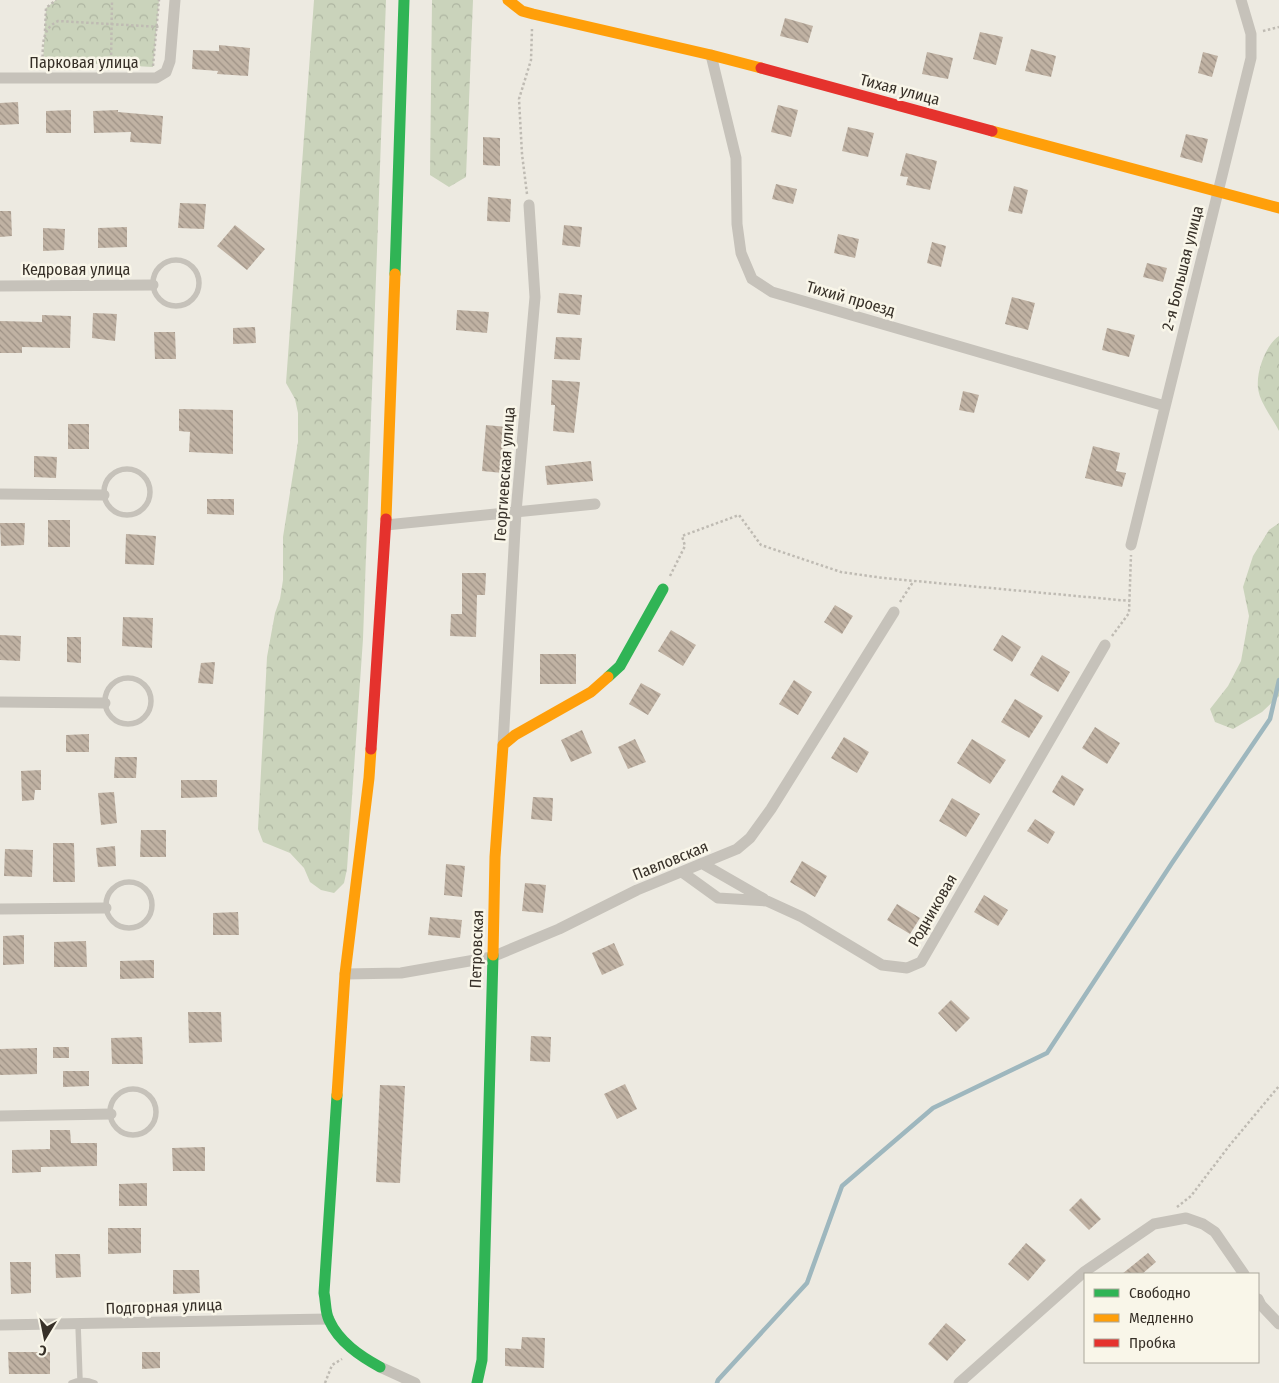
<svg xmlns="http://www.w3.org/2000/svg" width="1279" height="1383" font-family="'Fira Sans Condensed',sans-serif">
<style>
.forest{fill:url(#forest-crowns)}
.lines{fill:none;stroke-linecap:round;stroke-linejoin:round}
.stream{stroke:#9eb7be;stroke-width:4.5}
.building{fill:url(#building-back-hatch)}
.path{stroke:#bfbbb3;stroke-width:2.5;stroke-dasharray:2.5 2.5;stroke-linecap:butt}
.lane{stroke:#c6c2ba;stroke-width:5.5}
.street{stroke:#c6c2ba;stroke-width:11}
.fast{stroke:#30b455;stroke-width:11}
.slow{stroke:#ff9f0a;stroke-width:11}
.jam{stroke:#e5322d;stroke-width:11}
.labels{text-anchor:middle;stroke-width:5;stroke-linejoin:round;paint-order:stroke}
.street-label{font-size:16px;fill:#373028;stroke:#f9f6e9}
</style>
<defs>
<pattern id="forest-crowns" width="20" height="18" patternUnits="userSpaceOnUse" patternTransform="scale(1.25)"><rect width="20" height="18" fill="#cad3bb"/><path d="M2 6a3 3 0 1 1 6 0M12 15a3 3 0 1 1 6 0" fill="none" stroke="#aeb5a1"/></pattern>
<pattern id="building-back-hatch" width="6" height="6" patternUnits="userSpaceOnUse" patternTransform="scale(1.25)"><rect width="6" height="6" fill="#c0b2a3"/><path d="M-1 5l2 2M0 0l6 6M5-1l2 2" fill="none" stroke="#9d9185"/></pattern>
</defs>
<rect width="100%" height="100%" fill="#edeae1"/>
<path class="forest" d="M56 0H159L153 67 43 61 46 8Z
M314 0H386L363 639 347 869 344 883 334 893 321 890 310 882 304 868 290 853 263 842 258 829 267 657 275 613 280 599 283 580V537L298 442V413L295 399 286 383Z
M432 0H473L466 177 449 187 430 175Z
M1279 336V431C1274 421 1261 403 1259 393 1254 377 1265 345 1279 336Z
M1279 523V696L1262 712 1233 729 1215 722 1210 709 1228 686 1241 661 1249 616 1243 587 1253 556 1269 530Z"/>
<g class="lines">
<path class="stream" d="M717 1383 718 1380 807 1283 842 1186 933 1108 1047 1053 1172 863 1270 719 1279 680"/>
</g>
<path class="building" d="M785 18 813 26 808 43 780 36Z
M980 32 1003 37 996 65 973 59Z
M219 45 250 48 248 76 217 74 218 71 192 69 193 50 219 51Z
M1031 49 1056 56 1051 77 1025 71Z
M927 52 953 58 948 79 922 74Z
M1203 52 1218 56 1212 77 1198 73Z
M18 102 19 124 0 125V103Z
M778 105 798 110 791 137 771 132Z
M71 110V133H46V111Z
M118 110V112L163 116 161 144 130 142 131 132 94 133 93 111Z
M848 127 874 133 868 157 842 151Z
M1186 134 1208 139 1202 163 1180 157Z
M483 137 500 138V166L483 165Z
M906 153 937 161 930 190 906 185 908 177 900 176Z
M776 184 797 189 793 204 772 199Z
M1014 186 1028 190 1022 214 1008 211Z
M488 197 511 199 510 222 487 221Z
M180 203 206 204 204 229 178 228Z
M0 211H11L12 236 0 237Z
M235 225 265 249 247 270 217 246Z
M564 225 582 227 580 247 562 245Z
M127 227V247L98 248V228Z
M43 228 65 229 64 250 43 251Z
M838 234 859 239 855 258 834 253Z
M932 242 946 246 941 267 927 263Z
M1147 263 1167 268 1163 282 1143 277Z
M559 293 582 295 580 315 557 313Z
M1012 297 1035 303 1028 330 1005 324Z
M457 310 489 312 487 333 456 330Z
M93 313 117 314 115 341 92 338Z
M42 315 71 316 70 348 22 347V353H0V321L42 322Z
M255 327 256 343 233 344V328Z
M1107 328 1135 335 1129 357 1102 350Z
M154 332H175L176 359H155Z
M556 337 582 338 580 360 554 359Z
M552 380 580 382 574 433 553 431 555 405H551Z
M963 391 979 395 974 413 959 410Z
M179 409 233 410V454L189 452 190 432 179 431Z
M68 424H89V449H68Z
M486 425 507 427 503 473 482 471Z
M1093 446 1120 453 1116 471 1126 473 1122 487 1085 478Z
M34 456 57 457 56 478 34 477Z
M591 461 593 481 547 485 545 466Z
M207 499H234V515L207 514Z
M48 520H70V547H48Z
M0 523H25L24 545 1 546Z
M126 534 156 536 154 565 125 564Z
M462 573H486L485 595H477L476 637 450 636 451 614H462Z
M835 605 853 616 842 634 824 622Z
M123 617 153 618 152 648 122 646Z
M671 630 696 645 683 666 658 651Z
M0 635 21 636 20 661 0 660Z
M1002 635 1021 647 1012 662 993 650Z
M67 637H81V663L67 662Z
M540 654H576V684H540Z
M1042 655 1070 672 1058 692 1030 675Z
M215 662 213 684 198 683 201 663Z
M794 680 812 692 798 715 779 704Z
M641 683 661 694 648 715 629 704Z
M1015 699 1043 716 1029 738 1001 722Z
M1095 727 1120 743 1107 764 1082 748Z
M582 730 592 753 571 762 561 740Z
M89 734V752H66V735Z
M844 737 869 752 857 773 831 758Z
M635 739 646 762 628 769 618 747Z
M972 739 1006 760 990 784 957 763Z
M115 757H137L136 778H114Z
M41 770V790H35L34 800 22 801 21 771Z
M1062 775 1084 789 1074 806 1052 792Z
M181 780H217V797L181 798Z
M114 792 117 823 101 825 98 793Z
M533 797 553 798 552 821 531 819Z
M952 798 980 814 966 837 939 821Z
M1035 819 1055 832 1048 844 1027 831Z
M141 830H166V857H140Z
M53 843H74L75 882H53Z
M115 846 116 866 98 867 96 848Z
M5 849 33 850 32 877 4 876Z
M802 861 827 876 815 897 790 882Z
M446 864 465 866 462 897 444 895Z
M525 883 546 885 543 913 522 911Z
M984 895 1008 910 998 926 974 912Z
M897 904 920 918 910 934 887 920Z
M238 912 239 935H213V913Z
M430 917 462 920 460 938 428 935Z
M24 935V964L3 965V936Z
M86 941 87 967H54V942Z
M614 943 624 965 602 975 592 953Z
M154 960V978L120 979V961Z
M951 1000 970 1018 956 1032 938 1013Z
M188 1012H221L222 1042 189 1043Z
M531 1036 551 1037 550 1062 530 1061Z
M142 1037 143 1064H112L111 1038Z
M53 1047H69V1058H53Z
M37 1048V1074L0 1075V1049Z
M63 1071H89V1086L63 1087Z
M625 1084 637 1109 617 1119 604 1094Z
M380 1085 405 1086 400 1183 376 1182Z
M50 1130H70L71 1143H97V1166L41 1167V1172L12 1173V1150L50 1149Z
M205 1147V1171H173L172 1148Z
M147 1183V1206H119V1184Z
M1081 1198 1101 1219 1089 1230 1069 1210Z
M108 1228H141V1253L108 1254Z
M1026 1243 1046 1260 1028 1281 1008 1264Z
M1148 1253 1156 1262 1142 1274H1122Z
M55 1254H80L81 1277 56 1278Z
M10 1262H31V1293L11 1294Z
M173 1270H199L200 1293 173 1294Z
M946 1323 966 1340 947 1361 928 1344Z
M522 1337 545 1338 544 1368 505 1366V1348L521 1349Z
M8 1352H50V1374H9Z
M142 1352H160V1368L142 1369Z"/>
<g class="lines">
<path class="path" d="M45 31 46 8 56 0
M1263 31 1279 27
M43 61 89 64
M111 65 112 0
M153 66 159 0
M42 67C44 49 39 30 58 21L161 27
M527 194 522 154 519 99 531 60 532 29
M670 576 685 546 682 536 739 515 761 545 841 572 883 578 1130 601
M900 602 913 582
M1112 636 1129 613 1131 555
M1177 1207 1191 1196 1229 1146 1279 1086
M325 1383 332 1365 342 1359"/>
<path class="lane" d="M153 283a23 23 0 1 1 46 0a23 23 0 1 1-46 0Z
M104 492a23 23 0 1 1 46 0a23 23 0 1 1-46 0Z
M105 701a23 23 0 1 1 46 0a23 23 0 1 1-46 0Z
M106 905a23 23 0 1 1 46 0a23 23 0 1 1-46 0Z
M110 1112a23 23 0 1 1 46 0a23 23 0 1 1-46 0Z
M78 1324 80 1380
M71 1383C79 1379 86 1379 95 1383"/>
<path class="street" d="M711 55 736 158 737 224 741 253 752 279 772 292 1165 406
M0 78H156L166 72 170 61 175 0
M0 286 153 285
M0 494 104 495
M386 525 595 504
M1131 545 1251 58V34L1241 0
M0 702 105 703
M503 745 516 512 535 297 529 205
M703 864 764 899
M682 872 718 898 767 901 802 917 882 965 907 968 921 962 1105 645
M0 909 106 908
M345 974 401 973 492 957 559 929 637 890 737 849 750 838 771 809 894 612
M0 1116 111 1114
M1258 1299 1261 1305 1279 1324
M0 1325 329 1319
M380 1367 415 1383
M959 1383 1084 1272 1154 1224 1186 1218 1203 1224 1215 1232 1244 1274"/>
<path class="fast" d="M395 274 404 0
M608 677 620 666 663 589
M337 1095 324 1293C326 1302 325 1312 329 1320 339 1342 360 1356 380 1367
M477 1383 482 1360 493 955"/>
<path class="slow" d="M508 0 522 11 533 14 711 55 761 68
M992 131 1279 208
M386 519 395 274
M493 955 495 857 503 745 515 735 591 692 608 677
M337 1095 345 974 369 778 371 749"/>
<path class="jam" d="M761 68 992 131
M371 749 386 519"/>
</g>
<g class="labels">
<g class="street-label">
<text x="84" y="68">Парковая улица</text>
<text transform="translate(900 89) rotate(15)" y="6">Тихая улица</text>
<text transform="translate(1182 268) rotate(-76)" y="6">2-я Большая улица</text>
<text x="76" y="275">Кедровая улица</text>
<text transform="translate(851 298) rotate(16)" y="6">Тихий проезд</text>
<text transform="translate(504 474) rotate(-86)" y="6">Георгиевская улица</text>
<text transform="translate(670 860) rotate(-22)" y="6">Павловская</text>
<text transform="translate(932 910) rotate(-60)" y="6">Родниковая</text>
<text transform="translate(476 949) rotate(-88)" y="6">Петровская</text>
<text transform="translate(164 1306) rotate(-2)" y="6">Подгорная улица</text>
</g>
</g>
<rect x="1084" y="1273" width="175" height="90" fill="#f9f6e9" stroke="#aba79c"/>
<rect x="1094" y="1289" width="25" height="8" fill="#30b455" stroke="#aba79c"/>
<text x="1129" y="1298" font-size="15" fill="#373028">Свободно</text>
<rect x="1094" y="1314" width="25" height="8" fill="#ff9f0a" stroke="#aba79c"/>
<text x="1129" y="1323" font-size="15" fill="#373028">Медленно</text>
<rect x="1094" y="1339" width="25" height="8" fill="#e5322d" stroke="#aba79c"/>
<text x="1129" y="1348" font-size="15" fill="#373028">Пробка</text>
<g transform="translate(45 1338) rotate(190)" stroke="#f9f6e9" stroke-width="4" paint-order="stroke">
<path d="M0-4L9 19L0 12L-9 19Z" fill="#373028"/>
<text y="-8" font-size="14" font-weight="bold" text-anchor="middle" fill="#373028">С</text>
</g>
</svg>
